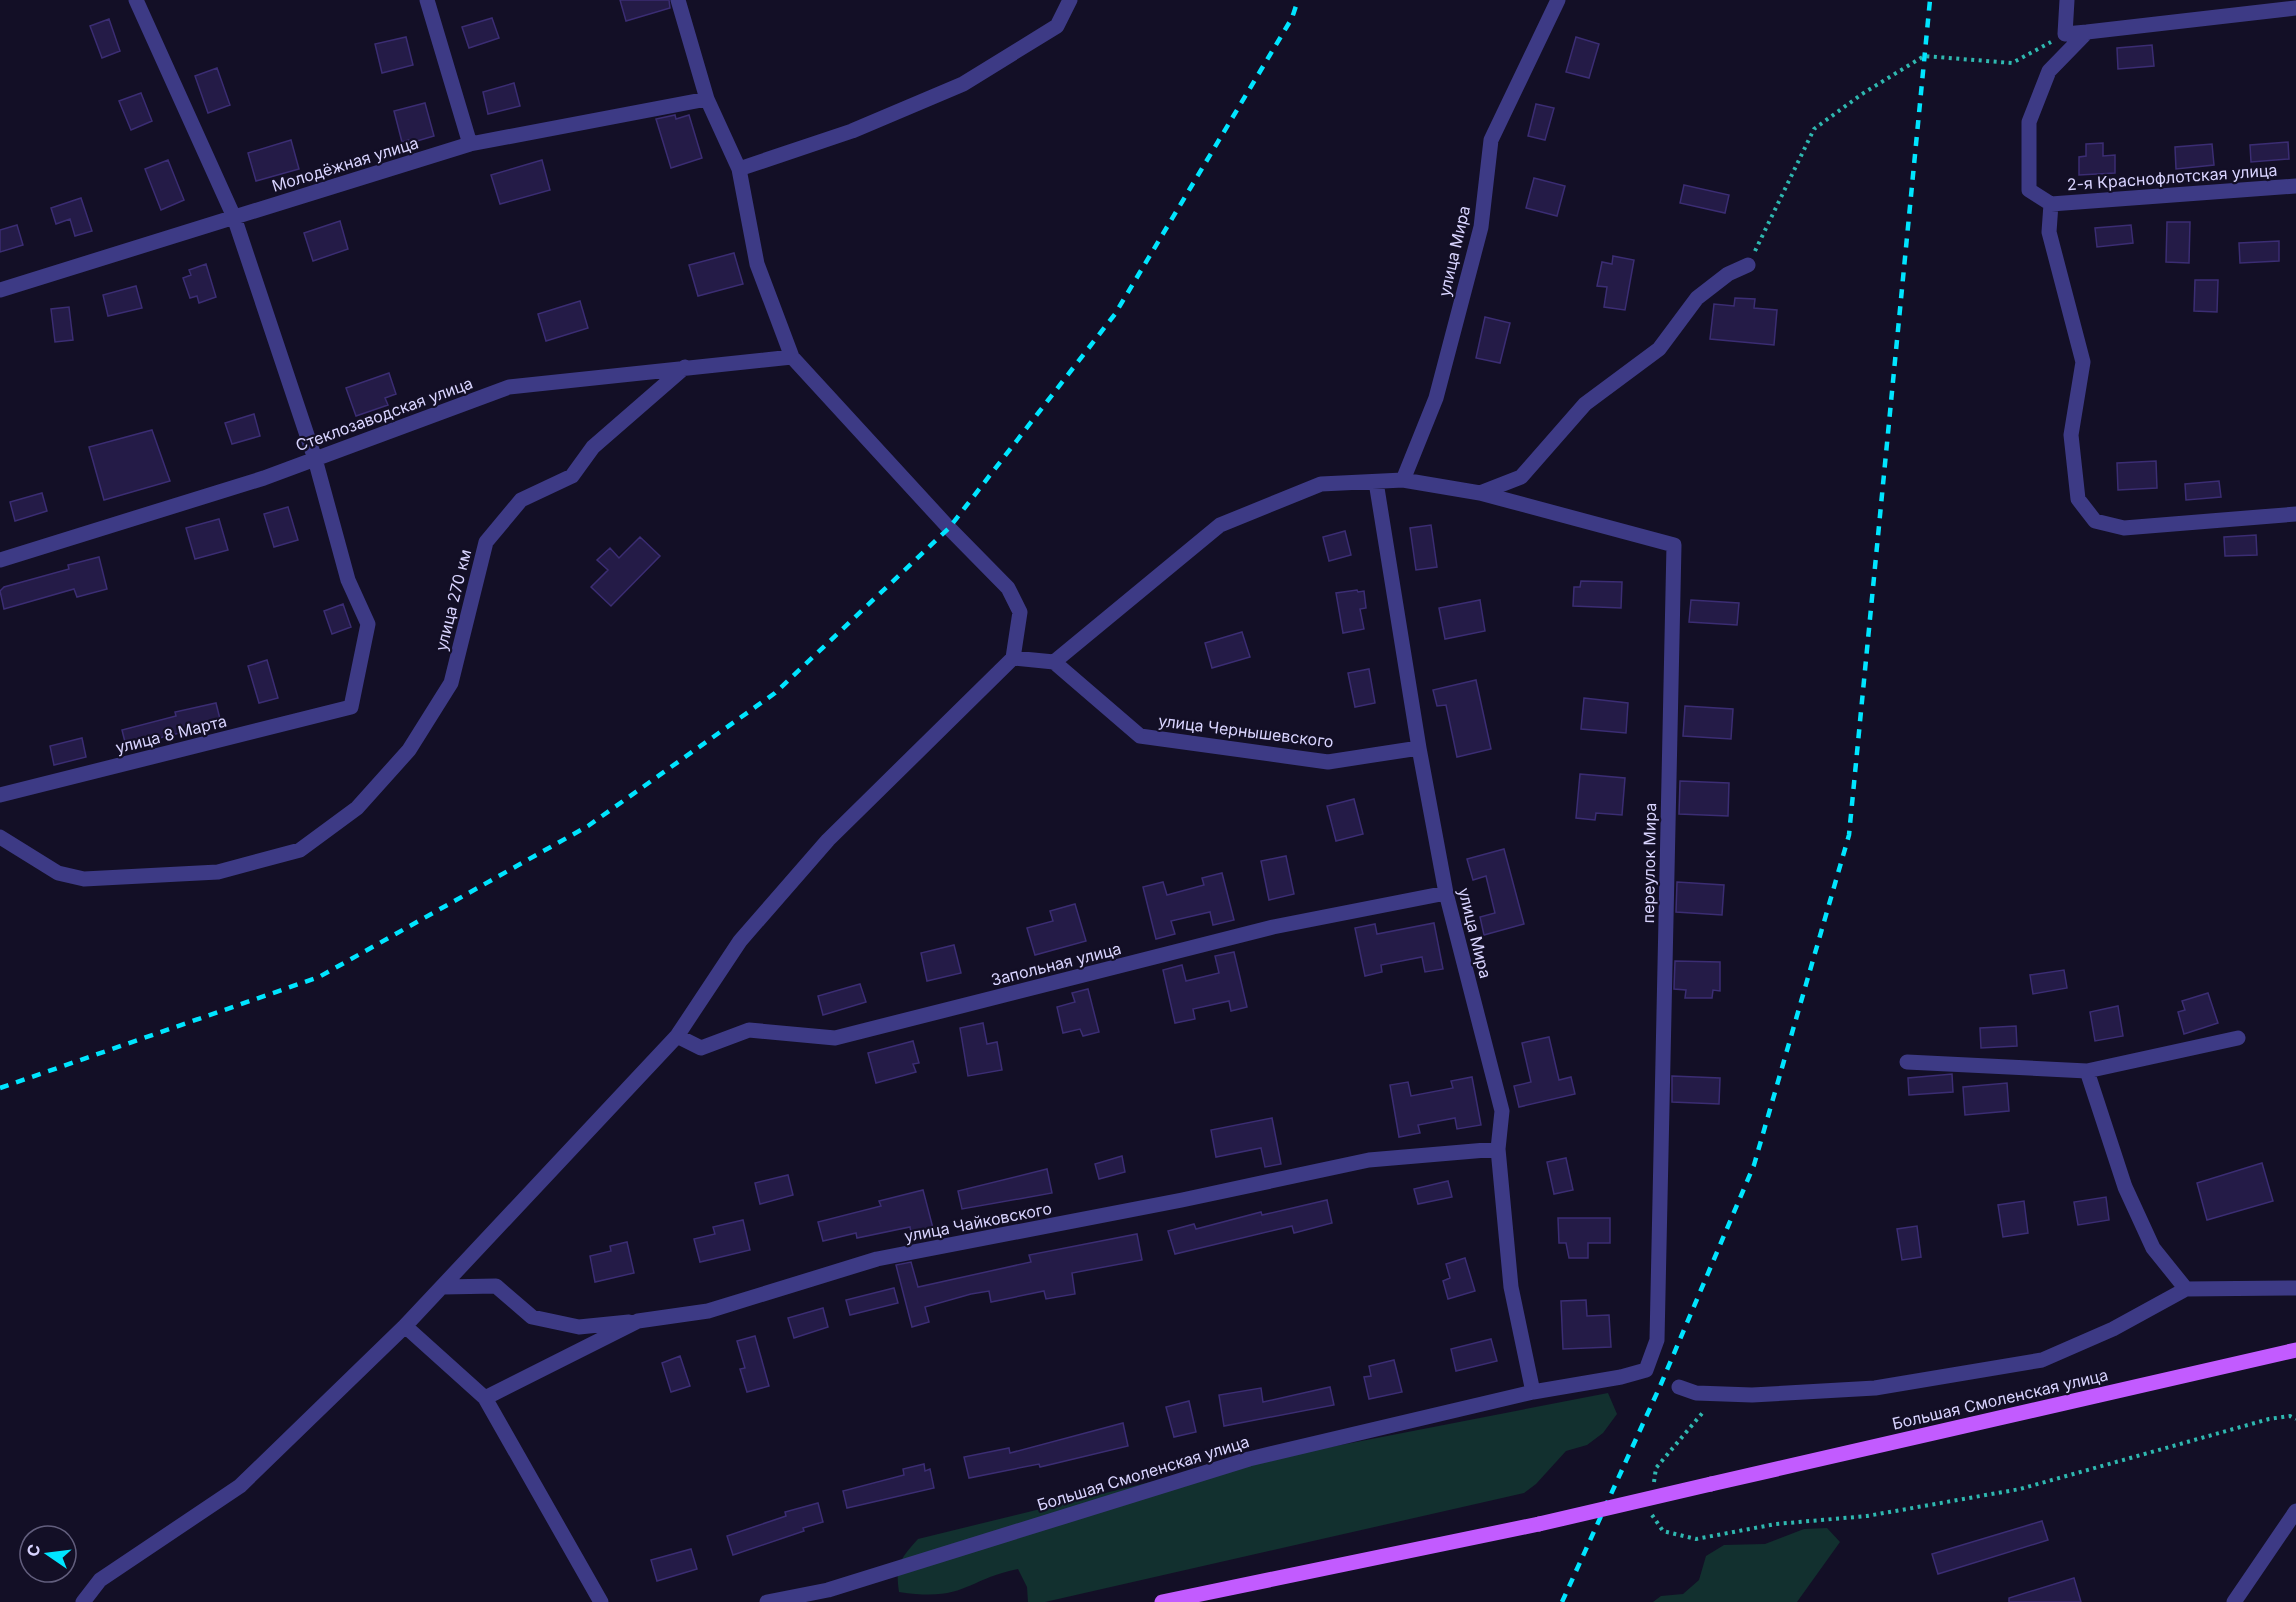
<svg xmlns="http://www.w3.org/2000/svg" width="2296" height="1602" font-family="Inter,sans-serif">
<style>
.green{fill:#12302f}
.building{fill:#241b47;stroke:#3b2d73;stroke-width:1.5}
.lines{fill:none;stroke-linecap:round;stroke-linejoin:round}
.path{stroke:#2fb8b0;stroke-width:4;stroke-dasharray:3 4.5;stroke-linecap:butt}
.minor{stroke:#3d3a85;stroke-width:15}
.major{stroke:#c25bff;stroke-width:15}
.rail{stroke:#00e5ff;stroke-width:4.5;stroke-dasharray:9 8;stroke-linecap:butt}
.major-bridge{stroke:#c25bff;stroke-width:15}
.labels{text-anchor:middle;stroke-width:4.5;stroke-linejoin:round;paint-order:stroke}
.street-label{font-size:16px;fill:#d9d4ff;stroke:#130f26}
</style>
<rect width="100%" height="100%" fill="#130f26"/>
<path class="green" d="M1608 1393 1617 1414 1603 1433 1587 1445 1566 1451 1536 1484 1524 1493 1045 1602H1028L1027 1587 1018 1569C964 1580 966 1602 899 1592 895 1565 900 1559 918 1539L1150 1482Z
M1827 1528 1840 1542 1797 1602H1653L1661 1596 1683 1594 1699 1580 1706 1556 1724 1545 1765 1544 1804 1529Z"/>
<path class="building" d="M620 0H669L670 8 626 21Z
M492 18 499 38 469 48 462 27Z
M109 19 120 51 102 58 90 26Z
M406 37 413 65 382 73 375 44Z
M1576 37 1599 44 1589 78 1566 72Z
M2152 45 2154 66 2118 69 2117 48Z
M217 68 230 105 208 113 195 76Z
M514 83 520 106 488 114 483 92Z
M141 93 152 121 131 130 119 101Z
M425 103 434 136 410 143 409 140 402 142 394 111Z
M1536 104 1554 108 1545 140 1528 136Z
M675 115 676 119 689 115 702 158 671 168 656 119Z
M291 140 299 169 256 181 248 153Z
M2288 142 2289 159 2251 162 2250 145Z
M2103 143V156L2115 155V173L2079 175V157L2086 156V144Z
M2212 144 2214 165 2176 169 2175 147Z
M168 160 184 200 161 210 145 169Z
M542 160 550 190 500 204 491 175Z
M1534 178 1565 186 1557 216 1526 208Z
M1684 185 1729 195 1725 213 1680 203Z
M81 198 92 231 75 236 70 219 56 224 51 208Z
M340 221 348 249 313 261 304 233Z
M2167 222H2190L2189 263 2166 262Z
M17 225 23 245 0 252V230Z
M2131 225 2133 243 2097 247 2095 228Z
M2279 241V261L2240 263 2239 243Z
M734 253 743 284 698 296 689 265Z
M1613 256 1634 260 1625 310 1604 307 1607 287 1597 286 1602 262 1612 264Z
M206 264 216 297 199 303 197 296 190 298 183 278 191 275 189 270Z
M2195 280H2218L2217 312 2194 311Z
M136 286 142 308 108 316 103 295Z
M1735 298 1755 299 1754 308 1777 310 1774 345 1710 339 1714 304 1734 306Z
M580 301 588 328 546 341 538 314Z
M69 307 73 340 55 342 51 309Z
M1485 317 1510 323 1500 363 1476 358Z
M389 373 396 394 385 398 388 405 356 416 346 388Z
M254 414 260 436 232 444 225 423Z
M152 430 170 481 104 500 89 447Z
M2156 461 2157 488 2118 490 2117 463Z
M2219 481 2221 497 2186 500 2185 484Z
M42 493 47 511 15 521 10 502Z
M288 507 298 540 274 547 264 514Z
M219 519 228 550 195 559 186 528Z
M1431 525 1437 567 1416 570 1410 528Z
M1345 531 1351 555 1329 561 1323 537Z
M2256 535 2257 555 2225 556 2224 537Z
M640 537 660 556 611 606 591 587 608 570 597 560 610 548 619 558Z
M99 557 107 589 77 597 74 589 4 609 0 591 4 587 69 569 68 565Z
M1581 581 1622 582 1621 608 1573 606 1574 587H1580Z
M1357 590 1358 592 1364 591 1366 608 1360 609 1364 629 1343 633 1336 593Z
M1480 600 1485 631 1445 639 1439 608Z
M1691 600 1739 603 1737 625 1689 622Z
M343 604 351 627 332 634 324 611Z
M1242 632 1250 657 1212 668 1205 643Z
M267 660 278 698 259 703 248 666Z
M1369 669 1375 703 1355 707 1348 673Z
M1476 680 1491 749 1457 757 1446 705 1437 706 1433 690Z
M1584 698 1628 703 1626 733 1581 729Z
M216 703 221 723 126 746 122 730 176 716 175 712Z
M1685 706 1733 709 1731 739 1683 736Z
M82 738 86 757 54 765 50 746Z
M1580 774 1625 778 1622 815 1596 813 1595 820 1576 818Z
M1680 781 1729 783 1728 816 1679 814Z
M1354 799 1363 834 1336 841 1327 806Z
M1504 849 1524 924 1484 935 1480 917 1495 913 1486 876 1473 880 1467 859Z
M1286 856 1294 894 1269 900 1261 861Z
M1222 873 1234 920 1213 925 1210 912 1171 921 1175 934 1156 939 1143 887 1163 882 1167 895 1204 885 1202 878Z
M1677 882 1724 885 1722 915 1676 912Z
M1075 904 1086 941 1035 955 1027 928 1053 921 1050 911Z
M1434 923 1443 969 1425 972 1422 957 1381 965 1382 972 1365 976 1355 928 1375 924 1377 934Z
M954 945 961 973 927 981 921 953Z
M1234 952 1247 1007 1231 1011 1229 1001 1193 1009 1195 1019 1175 1023 1163 970 1182 965 1186 981 1219 973 1215 956Z
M1675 961 1720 962V991L1713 990 1712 998H1685L1686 990 1674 989Z
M2064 970 2067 988 2033 994 2030 975Z
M860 984 866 1002 823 1015 818 996Z
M1088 989 1099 1032 1083 1036 1080 1029 1063 1033 1057 1007 1075 1002 1072 993Z
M2208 993 2218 1023 2184 1034 2178 1012 2185 1010 2182 1001Z
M2118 1006 2123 1036 2095 1041 2090 1012Z
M983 1023 987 1044 997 1042 1002 1070 968 1076 960 1028Z
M2016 1026 2017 1046 1981 1048 1980 1028Z
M1549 1037 1559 1080 1571 1077 1575 1094 1519 1107 1514 1086 1531 1082 1522 1043Z
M913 1041 919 1063 913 1064 916 1072 876 1083 868 1053Z
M1952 1074 1953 1092 1909 1095 1908 1078Z
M1672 1076 1720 1078 1719 1104 1672 1102Z
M1472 1077 1481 1125 1457 1129 1455 1118 1418 1125 1420 1133 1399 1137 1390 1085 1408 1082 1411 1096 1453 1088 1451 1081Z
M2007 1083 2009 1111 1965 1115 1963 1087Z
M1272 1118 1281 1164 1265 1167 1261 1148 1216 1157 1211 1130Z
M1122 1156 1125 1172 1099 1179 1095 1164Z
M1566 1158 1573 1190 1554 1194 1547 1162Z
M2262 1163 2273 1201 2207 1220 2197 1183Z
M1047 1169 1052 1193 962 1209 958 1191Z
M788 1175 793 1195 760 1204 755 1183Z
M1448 1181 1452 1197 1418 1204 1414 1189Z
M923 1190 934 1232 912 1237 910 1227 857 1238 856 1233 823 1241 818 1222 881 1206 879 1201Z
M2106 1197 2109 1220 2078 1225 2074 1202Z
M1327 1200 1332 1223 1294 1233 1292 1226 1175 1254 1168 1231 1194 1224 1196 1229 1261 1212 1262 1215Z
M2024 1201 2028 1233 2003 1237 1998 1205Z
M1558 1218H1610V1243H1588V1258H1569L1566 1243H1559Z
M743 1220 750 1250 700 1262 694 1239 715 1234 713 1227Z
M1917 1226 1921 1257 1902 1260 1897 1229Z
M1137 1234 1142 1260 1072 1273 1075 1294 1046 1299 1044 1291 991 1302 989 1291 971 1294 925 1307 929 1322 912 1327 896 1265 911 1262 918 1287 1031 1262 1029 1255Z
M627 1242 634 1273 595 1282 590 1256 611 1251 610 1246Z
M1465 1258 1475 1291 1448 1299 1443 1281 1450 1278 1446 1264Z
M894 1288 898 1303 850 1315 846 1300Z
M1586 1300 1587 1316 1609 1315 1611 1347 1563 1349 1561 1301Z
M823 1308 828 1327 794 1338 788 1318Z
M755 1336 769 1386 747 1392 740 1369 745 1368 737 1341Z
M1491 1339 1497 1361 1456 1371 1451 1349Z
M680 1356 690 1386 671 1392 662 1363Z
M1394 1360 1402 1392 1369 1399 1364 1377 1371 1376 1369 1366Z
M1330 1387 1334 1405 1224 1426 1219 1395 1261 1388 1263 1402Z
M1189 1401 1196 1432 1174 1437 1166 1407Z
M1123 1423 1128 1446 1040 1467 1039 1464 969 1478 964 1457 1009 1448 1010 1453Z
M924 1464 925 1471 930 1469 934 1488 847 1508 843 1491 904 1475 903 1469Z
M818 1503 823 1522 803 1528 804 1531 733 1555 727 1536 786 1516 785 1512Z
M2042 1521 2048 1540 1938 1574 1932 1554Z
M691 1549 697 1569 657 1581 651 1560Z
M2074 1578 2081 1602H2009V1598Z"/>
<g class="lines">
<path class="path" d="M1755 251 1814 129 1862 94 1924 56 2012 63 2051 42
M1654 1482 1656 1468 1704 1411
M1652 1515 1663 1531 1696 1539 1776 1524 1867 1516 2020 1489 2269 1419 2290 1416 2296 1419"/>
<path class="minor" d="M427 0 470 144
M2067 0 2065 34 2087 32 2049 71 2029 122V190L2051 204 2049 232 2083 362 2071 435 2078 499 2095 521 2124 528 2296 514
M2087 32 2296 8
M739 169 852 131 963 84 1057 26 1070 0
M2051 204 2296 186
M0 290 470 144 707 99
M1403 480 1436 398 1481 227 1491 140 1558 0
M1376 482 1419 748 1446 893 1502 1111 1498 1149 1511 1287 1533 1392
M1480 493 1521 477 1585 404 1659 349 1697 298 1728 274 1748 265
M0 560 264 478 509 387 792 357
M1054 662 1140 736 1328 762 1419 748
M0 795 351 707 368 624 348 580 315 459 234 217 136 0
M0 837 58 873 84 879 218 872 300 850 357 808 409 750 451 683 486 542 521 500 572 476 593 447 685 367
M677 1036 701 1048 749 1030 835 1038 1273 927 1446 893
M1907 1062 2087 1071 2238 1038
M2087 1071 2125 1187 2153 1248 2186 1289
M443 1287 496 1286 532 1317 579 1327 629 1322
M405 1326 485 1398 601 1602
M1679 1387 1696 1393 1752 1395 1875 1388 2042 1360 2113 1329 2186 1289 2296 1288
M485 1398 638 1321 708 1311 877 1259 1182 1200 1369 1160 1498 1149
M83 1602 100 1580 240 1486 405 1326 677 1036 740 941 828 840 1013 658 1020 612 1008 588 949 528 792 357 757 264 739 169 707 99 678 0
M767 1602 828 1590 1249 1459 1533 1392 1621 1377 1646 1370 1657 1340 1674 545 1480 493 1403 480 1321 484 1220 525 1054 662 1013 658
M2234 1602 2296 1511"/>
<path class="major" d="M1711 1484 2296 1350
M1162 1602 1539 1524"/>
<path class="rail" d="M0 1088 319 977 588 826 775 693 949 528 1115 314 1292 18 1298 0
M1562 1602 1661 1384 1754 1165 1849 835 1930 0"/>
<path class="major-bridge" d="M1539 1524 1711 1484"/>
</g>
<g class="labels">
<g class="street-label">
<text transform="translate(345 164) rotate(-17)" y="6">Молодёжная улица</text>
<text transform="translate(2172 177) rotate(-4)" y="6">2-я Краснофлотская улица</text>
<text transform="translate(1454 251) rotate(-77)" y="6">улица Мира</text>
<text transform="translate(384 414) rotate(-20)" y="6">Стеклозаводская улица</text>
<text transform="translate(453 600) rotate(-76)" y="6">улица 270 км</text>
<text transform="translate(1246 731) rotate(7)" y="6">улица Чернышевского</text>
<text transform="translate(171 734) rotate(-14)" y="6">улица 8 Марта</text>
<text transform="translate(1649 863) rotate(-89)" y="6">переулок Мира</text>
<text transform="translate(1475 933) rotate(76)" y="6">улица Мира</text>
<text transform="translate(1056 964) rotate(-14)" y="6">Запольная улица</text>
<text transform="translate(978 1222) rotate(-11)" y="6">улица Чайковского</text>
<text transform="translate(2000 1399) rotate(-13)" y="6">Большая Смоленская улица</text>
<text transform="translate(1143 1473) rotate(-17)" y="6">Большая Смоленская улица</text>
</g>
</g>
<g transform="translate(48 1554) rotate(284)"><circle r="28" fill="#130f26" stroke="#625e7d" stroke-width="1.5"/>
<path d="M0-4.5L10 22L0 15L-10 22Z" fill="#00e5ff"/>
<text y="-9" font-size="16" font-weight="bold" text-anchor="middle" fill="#d9d4ff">С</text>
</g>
</svg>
